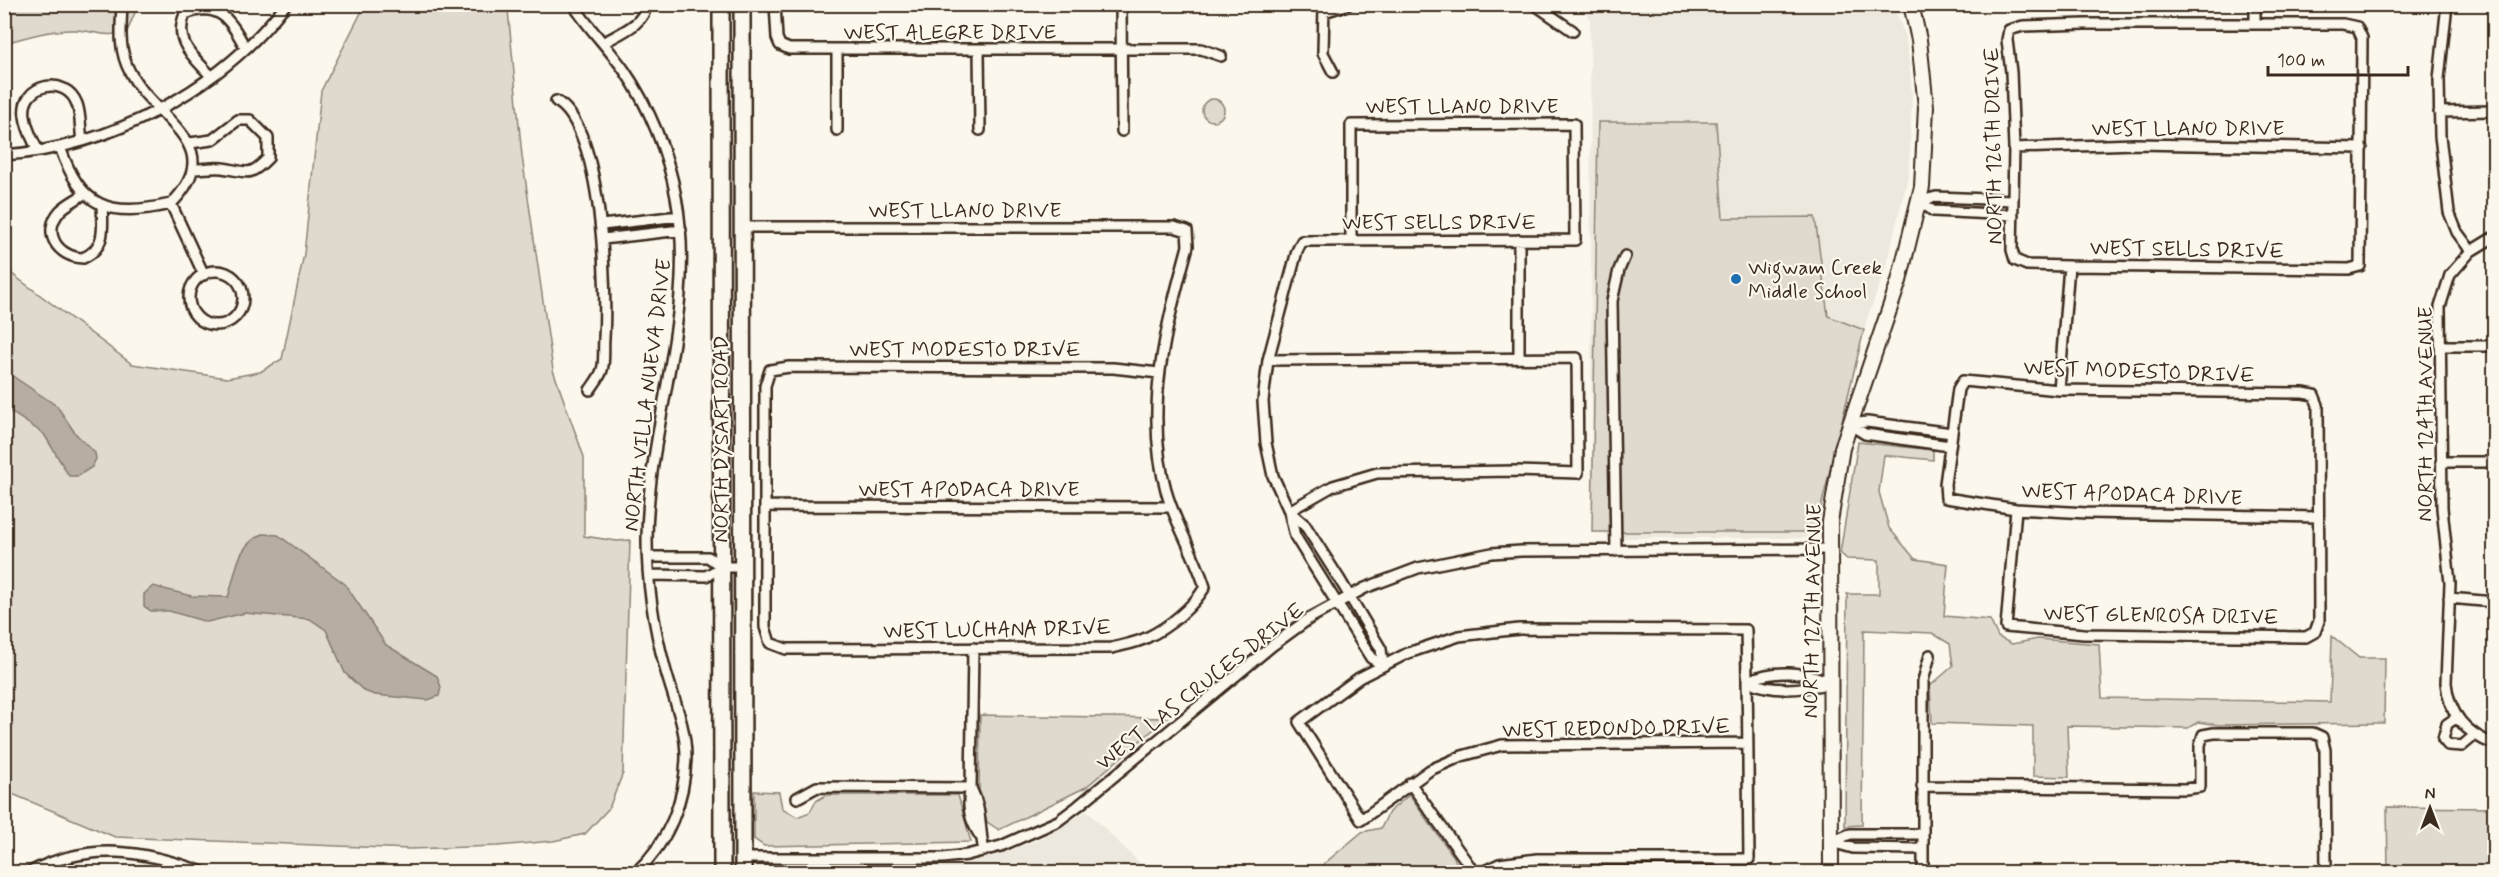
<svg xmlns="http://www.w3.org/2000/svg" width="2499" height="877" font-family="Mynerve,sans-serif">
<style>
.built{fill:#ede8dd}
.green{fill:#dfd9ce;stroke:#8d8276;stroke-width:1.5}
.water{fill:#b6aea2;stroke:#85796d;stroke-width:1.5}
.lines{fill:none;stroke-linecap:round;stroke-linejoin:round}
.street-casing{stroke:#3b2a1e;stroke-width:14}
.secondary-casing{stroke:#3b2a1e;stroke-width:18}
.primary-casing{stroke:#3b2a1e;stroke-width:20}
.street{stroke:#fbf7ec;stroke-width:9}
.secondary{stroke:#fbf7ec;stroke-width:14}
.primary{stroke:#fbf7ec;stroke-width:15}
.poi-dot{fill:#1f6fb2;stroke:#fbf7ec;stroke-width:2}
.labels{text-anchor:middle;stroke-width:4.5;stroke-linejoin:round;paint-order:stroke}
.street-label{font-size:21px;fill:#3b2a1e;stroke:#fbf7ec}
.poi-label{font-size:21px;fill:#3b2a1e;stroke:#fbf7ec;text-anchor:start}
</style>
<rect width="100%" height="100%" fill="#fbf7ec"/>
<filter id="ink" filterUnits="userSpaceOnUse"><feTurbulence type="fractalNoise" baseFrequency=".0167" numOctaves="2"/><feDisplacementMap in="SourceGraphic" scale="12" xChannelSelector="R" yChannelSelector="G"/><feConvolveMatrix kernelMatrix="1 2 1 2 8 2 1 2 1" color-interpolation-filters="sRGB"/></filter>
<g filter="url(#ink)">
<path class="built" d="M1588 4 1893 5 1905 35 1910 67 1912 96 1909 173 1885 270 1842 388 1817 521 1805 538H1626L1592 532 1590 19 1584 10Z
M1087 811 1149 872H753L764 866 951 863 995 856 1038 840Z"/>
<path class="green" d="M5 5H138L127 32C105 38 96 31 75 30 52 29 27 37 5 43Z
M365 5H517L508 10 522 156 553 370 584 457V536L617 541 630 540 623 773 609 808 585 834 553 841 498 846 410 849 115 837 5 791 4 268 132 364 227 378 260 372 282 359 304 254 321 91Z
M1202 110a11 11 0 1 1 22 0a11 11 0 1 1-22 0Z
M1598 122H1716L1723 218 1815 217 1828 316 1864 330 1815 532H1592Z
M1858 442 1933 450V460L1884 455 1879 492 1889 528 1915 559 1948 564 1944 616 1990 620 1998 637 2012 644 2038 639 2099 644 2102 698 2330 702 2332 636 2359 658H2385L2384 723 2219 725 2198 722 2188 728 2067 726 2069 777 2033 776V726L1932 723 1930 686 1953 666 1950 644 1932 633 1864 630 1862 825 1845 826 1847 594H1879V560L1847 559 1840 553Z
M980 715 1167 718 1086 787 999 830 987 822 979 791Z
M754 791 779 792 782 808 797 817 810 812 816 801 826 795H958L971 842 764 846 754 839Z
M1409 795 1454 857 1460 872H1320L1319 868 1362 832 1381 828 1389 812Z
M2387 807 2494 808V872H2388Z"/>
<path class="water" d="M5 371 57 406 75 433 95 453 96 459 92 467 78 476H69L44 434 5 408Z
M263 534 278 535 345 584 386 645 437 676 441 687 439 696 428 700 375 695 364 691 345 673 326 630 310 619 245 613 207 622 169 611H151L144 606V594L153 586 191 596 228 597C237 572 235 546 263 534Z"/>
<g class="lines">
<defs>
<path id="street" d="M573 4C588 28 608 47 624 70 649 106 668 153 676 197 698 313 647 425 647 540 647 583 654 627 665 668 673 698 686 726 686 757 685 801 668 843 636 872
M775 4 777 38 780 45 789 49H1201L1221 56
M1121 4 1122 131
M1324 4 1323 53 1333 72
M1534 4 1573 31
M2255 4V24
M2447 4 2439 79 2440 136 2449 212 2457 232 2471 251 2450 275 2440 307 2442 508 2450 583 2446 683C2449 714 2466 734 2494 744
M1324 12 1349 4
M2085 24H2343L2357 27 2362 38 2360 266 2349 269 2069 266 2027 265 2015 260 2012 250 2014 148 2011 72 2007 40 2009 30 2023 26Z
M603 43C618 34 646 24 646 4
M837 50V130
M979 50 980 130
M211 76C194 57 173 42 185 14 219 0 231 21 245 47
M556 101C603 126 607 289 604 338 603 348 605 361 602 370 600 377 594 384 590 390
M2439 112 2494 111
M190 143 212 140 238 120H250L268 138V158C248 179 247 171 222 168 213 167 203 169 194 169
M60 147C81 208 108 218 171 204 230 145 155 121 130 72 118 50 121 28 122 4
M2014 148 2135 144 2362 148
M38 151C33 140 26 128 25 116 20 84 66 74 77 104 81 115 80 130 82 141
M4 155C111 148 221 89 286 4
M84 194C76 200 65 205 60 211 41 233 58 257 83 258 106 248 103 228 102 206
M1920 201 1933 211 2013 215
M1920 201 1936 197 2013 200
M171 204 204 275
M602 225 679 216
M742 227H1174L1187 231 1188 246C1166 327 1143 410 1167 494 1177 527 1195 555 1205 587 1193 607 1169 627 1148 637 1137 643 1123 645 1112 648L786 649 770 643 765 627V386L770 370 789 367 1113 368 1159 373
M603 239 681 230
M1519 240V358
M1351 241V125L1574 124 1575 240 1302 241 1297 251 1268 360 1263 401 1266 443 1273 476 1289 511 1295 536 1371 658 1383 665
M2471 251 2494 237
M189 298a27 27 0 1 1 54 0a27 27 0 1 1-54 0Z
M2440 346H2494
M1268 360 1577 358 1578 473 1516 471 1377 473 1333 486 1289 511
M2059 390 2069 266
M1849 424 1865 434 1950 446
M1849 424 1867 422 1952 433
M2441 462H2494
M766 506 1171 507
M2016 509 2006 627 2084 634 2306 637 2315 632 2319 621 2318 405 2314 395 2303 393 2059 390 1963 381 1958 389 1945 484 1946 498 2016 509 2087 513 2318 517
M1289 511 1305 525 1340 580 1381 649 1383 665
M1616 551 1612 301 1619 270 1625 256
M648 557H708L722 567
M649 575 706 576 722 567H743
M2449 598 2494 602
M973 648 971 788C966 806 970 820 980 836
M1748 681C1772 669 1807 671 1831 683
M1748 681C1772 693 1806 689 1831 683
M2456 718 2447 724 2443 739 2448 745 2462 746 2475 735
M1410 783 1474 872
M1922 786 2185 789 2200 787V745L2203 735 2214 733H2313L2322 737 2325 750 2326 872
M971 788C982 809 979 829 984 851
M797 798 817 787 971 788
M1831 842 1850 834H1923
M1831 842 1853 848 1923 849
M743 858H943L967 855 1001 846 1058 821 1078 806 1273 645 1310 618 1365 588 1418 568 1492 553 1521 551 1830 549
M30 872C89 841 143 850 203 872
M1482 872 1499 864 1537 859H1749C1748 782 1748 706 1746 630L1519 629 1459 636 1408 653 1359 678 1299 722 1361 820 1430 770 1462 756 1502 745 1748 743
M1923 872V681L1930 655"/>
<path id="secondary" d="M1831 872 1830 522 1842 448 1899 281 1922 187 1926 107 1919 40 1911 4"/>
<path id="primary" d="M721 4 722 872
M742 4 743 872"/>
</defs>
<use href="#street" class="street-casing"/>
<use href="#secondary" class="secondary-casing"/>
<use href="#primary" class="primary-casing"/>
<use href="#street" class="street"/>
<use href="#secondary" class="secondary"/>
<use href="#primary" class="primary"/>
</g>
</g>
<circle class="poi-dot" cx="1736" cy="279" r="6"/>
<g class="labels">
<g class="street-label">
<text x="950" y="39">WEST ALEGRE DRIVE</text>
<text x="1462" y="113">WEST LLANO DRIVE</text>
<text x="2188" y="135">WEST LLANO DRIVE</text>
<text transform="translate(1993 146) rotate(-91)" y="7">NORTH 126TH DRIVE</text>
<text x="965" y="217">WEST LLANO DRIVE</text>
<text x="1439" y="229">WEST SELLS DRIVE</text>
<text transform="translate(2187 249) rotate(1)" y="7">WEST SELLS DRIVE</text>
<text x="965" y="356">WEST MODESTO DRIVE</text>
<text transform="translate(2139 371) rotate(2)" y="7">WEST MODESTO DRIVE</text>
<text transform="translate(647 395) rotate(-83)" y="7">NORTH VILLA NUEVA DRIVE</text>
<text transform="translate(2425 414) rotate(-90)" y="7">NORTH 124TH AVENUE</text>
<text transform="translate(721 439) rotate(-90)" y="7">NORTH DYSART ROAD</text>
<text x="969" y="496">WEST APODACA DRIVE</text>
<text transform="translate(2132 494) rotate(2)" y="7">WEST APODACA DRIVE</text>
<text transform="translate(1812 611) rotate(-89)" y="7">NORTH 127TH AVENUE</text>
<text transform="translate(2161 615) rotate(1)" y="7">WEST GLENROSA DRIVE</text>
<text transform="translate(997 629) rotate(-1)" y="7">WEST LUCHANA DRIVE</text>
<text transform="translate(1200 686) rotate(-38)" y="7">WEST LAS CRUCES DRIVE</text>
<text transform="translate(1616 728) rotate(-1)" y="7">WEST REDONDO DRIVE</text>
</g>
<g class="poi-label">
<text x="1748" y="274">Wigwam Creek<tspan x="1748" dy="24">Middle School</tspan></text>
</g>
</g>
<rect width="2499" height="877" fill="none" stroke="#fbf7ec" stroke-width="24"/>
<rect x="12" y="12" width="2475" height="853" fill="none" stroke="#3b2a1e" stroke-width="2" filter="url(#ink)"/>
<g transform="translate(2430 808)" stroke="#fbf7ec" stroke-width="4.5" paint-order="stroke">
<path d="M0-4.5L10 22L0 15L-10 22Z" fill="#3b2a1e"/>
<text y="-9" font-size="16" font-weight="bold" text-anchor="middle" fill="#3b2a1e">N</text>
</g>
<path d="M2268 66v9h140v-9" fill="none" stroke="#3b2a1e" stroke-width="3"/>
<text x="2277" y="66" font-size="18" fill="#3b2a1e" stroke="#fbf7ec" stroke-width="4.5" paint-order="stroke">100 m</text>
</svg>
